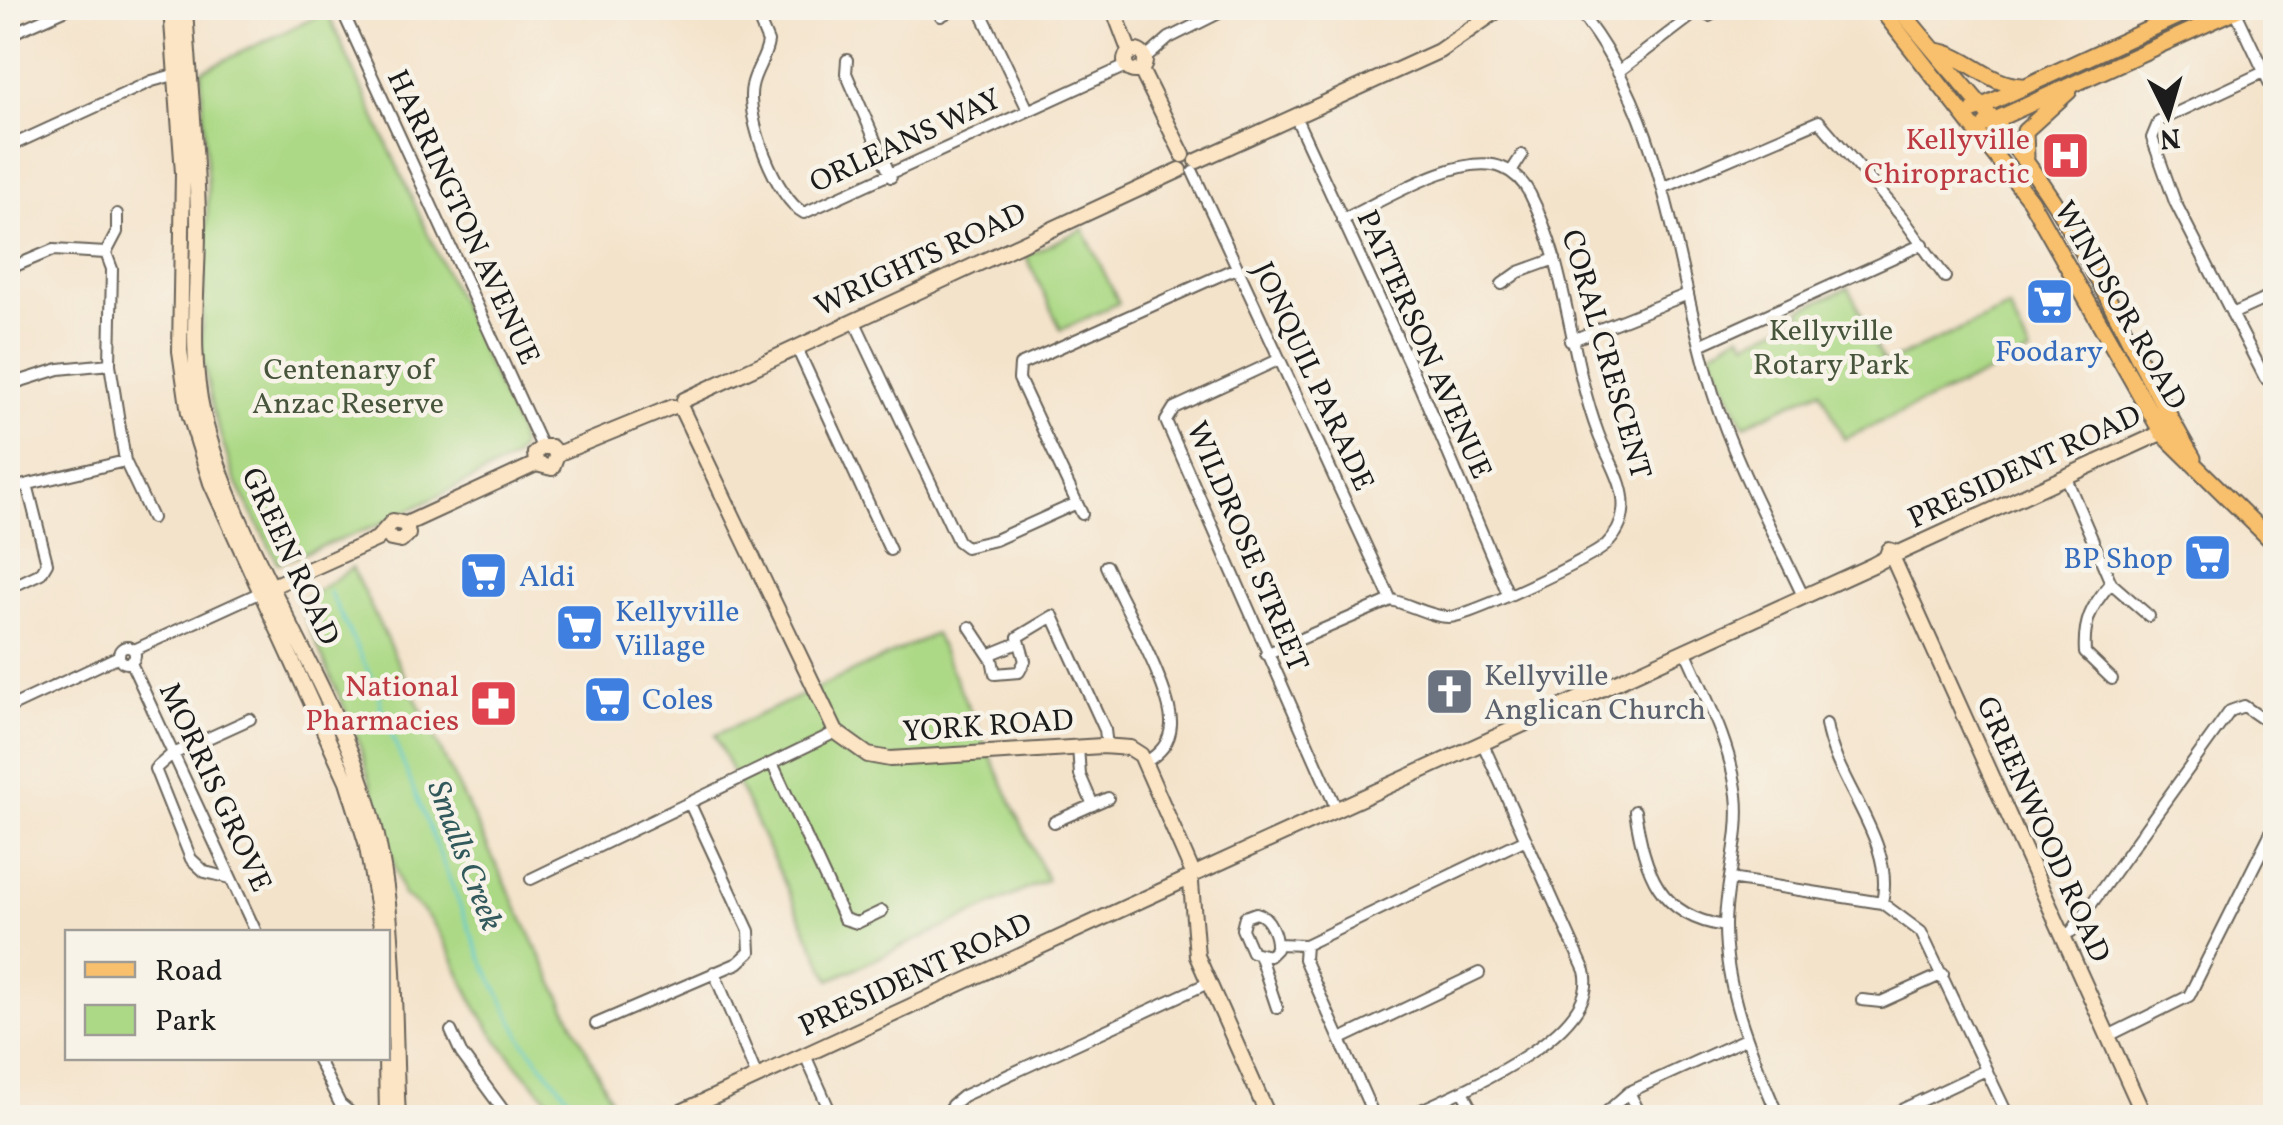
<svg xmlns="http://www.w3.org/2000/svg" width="2283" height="1125" font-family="Vollkorn,serif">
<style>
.green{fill:#acd985;stroke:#647a50;stroke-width:2.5}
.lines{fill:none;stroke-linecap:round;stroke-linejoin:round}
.stream{stroke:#5cc9d4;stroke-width:2.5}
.street-casing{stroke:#686259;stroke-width:14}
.secondary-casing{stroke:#686259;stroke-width:18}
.primary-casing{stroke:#686259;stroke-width:19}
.street{stroke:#fff;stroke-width:10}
.secondary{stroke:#fce5c4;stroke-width:14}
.primary{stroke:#f8bf6c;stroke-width:15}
.labels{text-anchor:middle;stroke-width:9;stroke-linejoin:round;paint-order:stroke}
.health-label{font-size:30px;fill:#be3a42;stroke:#f7f3e8;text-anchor:end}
.street-label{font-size:30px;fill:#1c1c1c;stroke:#f7f3e8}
.park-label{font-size:30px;fill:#47553c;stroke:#f7f3e8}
.shop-label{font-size:30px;fill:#366cbe;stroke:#f7f3e8;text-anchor:start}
.worship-label{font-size:30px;fill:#5b616d;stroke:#f7f3e8;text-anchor:start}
.water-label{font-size:32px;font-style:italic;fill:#32595c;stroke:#f7f3e8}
</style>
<rect width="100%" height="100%" fill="#f7f3e8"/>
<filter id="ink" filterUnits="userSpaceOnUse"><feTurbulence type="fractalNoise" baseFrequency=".01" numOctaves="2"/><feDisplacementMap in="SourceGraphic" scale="20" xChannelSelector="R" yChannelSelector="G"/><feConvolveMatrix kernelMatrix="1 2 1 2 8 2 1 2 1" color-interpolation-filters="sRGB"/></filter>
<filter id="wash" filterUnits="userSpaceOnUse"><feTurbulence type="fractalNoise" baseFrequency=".0048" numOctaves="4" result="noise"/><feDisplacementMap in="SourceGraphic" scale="40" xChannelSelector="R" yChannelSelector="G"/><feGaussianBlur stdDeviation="2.25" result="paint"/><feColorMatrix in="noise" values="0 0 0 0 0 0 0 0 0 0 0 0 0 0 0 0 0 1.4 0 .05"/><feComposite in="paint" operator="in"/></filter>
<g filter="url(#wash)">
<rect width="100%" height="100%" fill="#f4e3cb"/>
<path class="green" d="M327 12 519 433 521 447 513 459 379 525 278 563 234 478 214 415 201 349 208 192 201 71Z
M1083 229 1119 303 1061 330 1026 256Z
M1849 288 1884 364 2009 308 2030 354 1844 439 1821 390 1744 425 1710 352 1741 334 1747 342 1803 316 1800 309Z
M352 568 619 1117H566C531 1082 498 1046 474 1003 452 962 444 922 403 895L358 740 299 603Z
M935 634 1047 880 830 980 715 735Z"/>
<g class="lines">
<path class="stream" d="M329 591 379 693 381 708 481 958 524 1042 581 1113 590 1118"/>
</g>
</g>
<g filter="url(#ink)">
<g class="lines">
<defs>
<path id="street" d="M341 8 542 447
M754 8 768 42C766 58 755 70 752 86 745 116 776 199 804 213L1126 66
M979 8 1028 110
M1576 8C1667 117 1673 262 1713 393 1735 463 1772 530 1803 596
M1696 8 1709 16 1723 8
M2235 10 2276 97
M941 16 955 8
M8 35 69 8
M1145 59 1169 38 1229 8
M847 60 846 73 891 177
M1618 72 1698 11
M2264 72 2159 121 2152 138 2175 202 2265 378 2276 386
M1295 116 1420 387 1508 594
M8 147 152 81 181 73
M1193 172 1391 600
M1511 172 1522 155
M1665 187 1819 121 1902 217 1945 277
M106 253 112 269 110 364 125 461 152 518
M106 253 117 232V214
M8 269 53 250 106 253
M1502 284 1519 272 1555 259
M2232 314 2276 294
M854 320 958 541 966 547 995 540 1077 503
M1570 341 1688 294
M1700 345 1923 244
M796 346 890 550
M1278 360 1174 408 1166 421 1337 810
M8 385 59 369 110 364
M2066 478 2111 583 2149 616
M8 489 125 461
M1082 514 1019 379 1020 365 1236 268
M1106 566C1122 602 1173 691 1171 725 1170 743 1160 753 1146 762
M20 583 41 573 47 563 28 488
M2111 583C2091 606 2083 622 2085 653L2112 679
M970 627 990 657
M1018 643 991 654 995 674 1019 672 1025 661 1018 637 1053 616 1105 730 1107 746
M119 655a8 8 0 1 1 16 0a8 8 0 1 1-16 0Z
M134 650 261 592
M1685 650C1706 698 1730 743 1737 795 1742 838 1725 882 1725 926 1725 994 1753 1056 1779 1118
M1266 654 1391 600C1409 604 1431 617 1449 617 1468 617 1591 559 1606 545 1615 536 1622 524 1623 512 1627 485 1607 458 1598 433 1569 355 1568 268 1530 194 1524 183 1515 173 1503 168 1462 150 1381 202 1342 220
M131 663 256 932
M8 708 119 656
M1826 724C1836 785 1896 840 1882 903
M1078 747 1080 775 1093 805
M773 765 844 919 857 923 882 911
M1635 811C1645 872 1658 916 1725 926
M1054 822 1108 798
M230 878 205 872 191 859 155 769 171 755 250 719
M531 879 836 732
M1730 879 1882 903 1921 932 2009 1118
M1256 913C1270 916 1277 936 1276 949L1269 956 1252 952 1242 929 1245 917Z
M2062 936 2072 931 2230 711 2244 706 2276 728
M1277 944 1305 945
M1260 957 1277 1008
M714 972 757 1077
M1862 1000 1881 1002 1943 974
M596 1024 738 963 750 952 749 931 690 804
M451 1031 461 1053 509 1118
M2108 1036 2189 996 2276 822
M1341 1039 1479 973
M805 1055 833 1118
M317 1058 340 1104 352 1114
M1463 1091 1477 1118
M1629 1092 1642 1118
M951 1118 952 1105 963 1096 1208 983
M1375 1118 1304 959 1305 945 1526 839
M1403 1118C1449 1097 1602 1036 1585 971L1482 742
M1600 1118 1629 1092 1745 1039
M1884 1118 1986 1070"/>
<path id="secondary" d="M171 8 183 173 180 351 189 413 211 483 347 781 366 842 382 932
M185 8C189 78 197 148 198 218 199 284 188 349 203 414 232 536 315 655 359 774 400 886 392 1001 398 1118
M1113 8 1130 53
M1125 61a10 10 0 1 1 20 0a10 10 0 1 1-20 0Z
M1141 70 1183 155
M1197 161 1439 51 1501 8
M684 400 1180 170
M682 410 836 732 868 755 890 759 1102 746 1130 748 1141 755 1191 869
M557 454 672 407
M536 464 535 453 542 447H551L557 454
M536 464 552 468 557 454
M387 533 391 539 401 541 408 534 406 524
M1895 563 2145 1118
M266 589 377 539 393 521 406 524 536 464
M1197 873 1873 565 1886 558 1889 550 1899 553 2172 428
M1191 883 1197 956 1269 1118
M386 1058 387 1118
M668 1118 1185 880"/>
<path id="primary" d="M1880 8 2030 200 2162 433 2276 545
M1899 8C1954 78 2017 140 2063 217 2110 295 2146 379 2193 458
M1936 51C1969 56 1988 85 2022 86
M1974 110 2195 8
M1986 124 2241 8
M2026 157 2025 131 2069 91"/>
</defs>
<use href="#street" class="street-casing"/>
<use href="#secondary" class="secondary-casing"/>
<use href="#primary" class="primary-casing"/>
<use href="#street" class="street"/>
<use href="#secondary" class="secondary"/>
<use href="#primary" class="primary"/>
</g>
</g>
<defs>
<symbol id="hospital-square" viewBox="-11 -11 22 22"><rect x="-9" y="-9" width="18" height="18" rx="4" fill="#e0444e" stroke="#f7f3e8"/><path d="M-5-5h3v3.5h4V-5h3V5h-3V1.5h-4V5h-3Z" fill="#fff"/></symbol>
<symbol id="supermarket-square" viewBox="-11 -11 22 22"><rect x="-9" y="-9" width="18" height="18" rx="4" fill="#3f7fe0" stroke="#f7f3e8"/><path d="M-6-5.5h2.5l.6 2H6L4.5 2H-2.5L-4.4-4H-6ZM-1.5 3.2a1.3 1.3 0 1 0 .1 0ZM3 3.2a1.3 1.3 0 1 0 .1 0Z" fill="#fff"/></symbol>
<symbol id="church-square" viewBox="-11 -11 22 22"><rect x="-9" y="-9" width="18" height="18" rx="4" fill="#6b7280" stroke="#f7f3e8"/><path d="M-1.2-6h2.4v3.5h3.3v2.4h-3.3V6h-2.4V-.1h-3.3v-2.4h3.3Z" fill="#fff"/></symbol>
<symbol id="pharmacy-square" viewBox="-11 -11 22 22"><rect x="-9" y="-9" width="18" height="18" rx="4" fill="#e0444e" stroke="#f7f3e8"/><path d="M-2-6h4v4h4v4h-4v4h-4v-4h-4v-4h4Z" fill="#fff"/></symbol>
</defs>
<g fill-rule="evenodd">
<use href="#hospital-square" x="2038" y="128" width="55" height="55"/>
<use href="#supermarket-square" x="2022" y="274" width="55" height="55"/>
<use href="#supermarket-square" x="2180" y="530" width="55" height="55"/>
<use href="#supermarket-square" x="456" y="548" width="55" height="55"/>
<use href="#supermarket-square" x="552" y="600" width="55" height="55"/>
<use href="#church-square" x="1422" y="664" width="55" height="55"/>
<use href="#supermarket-square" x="580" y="672" width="55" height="55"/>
<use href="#pharmacy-square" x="466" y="676" width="55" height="55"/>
</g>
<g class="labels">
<g class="health-label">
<text x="2030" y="149">Kellyville<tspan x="2030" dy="34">Chiropractic</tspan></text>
<text x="459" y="696">National<tspan x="459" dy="34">Pharmacies</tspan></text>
</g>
<g class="street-label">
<text transform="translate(905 140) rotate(-25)" y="10">ORLEANS WAY</text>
<text transform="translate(464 217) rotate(65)" y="10">HARRINGTON AVENUE</text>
<text transform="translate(920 259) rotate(-25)" y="10">WRIGHTS ROAD</text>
<text transform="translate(2121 305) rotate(60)" y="10">WINDSOR ROAD</text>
<text transform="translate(1425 344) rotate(66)" y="10">PATTERSON AVENUE</text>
<text transform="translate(1607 354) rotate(74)" y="10">CORAL CRESCENT</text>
<text transform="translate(1314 376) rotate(65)" y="10">JONQUIL PARADE</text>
<text transform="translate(2024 466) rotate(-25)" y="10">PRESIDENT ROAD</text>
<text transform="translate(1248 546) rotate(67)" y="10">WILDROSE STREET</text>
<text transform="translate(291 556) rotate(65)" y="10">GREEN ROAD</text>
<text transform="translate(988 725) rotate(-4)" y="10">YORK ROAD</text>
<text transform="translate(216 787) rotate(65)" y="10">MORRIS GROVE</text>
<text transform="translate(2044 829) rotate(66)" y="10">GREENWOOD ROAD</text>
<text transform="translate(915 974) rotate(-25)" y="10">PRESIDENT ROAD</text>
</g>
<g class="park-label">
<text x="1831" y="340">Kellyville<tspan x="1831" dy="34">Rotary Park</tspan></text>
<text x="348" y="379">Centenary of<tspan x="348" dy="34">Anzac Reserve</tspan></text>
</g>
<g class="shop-label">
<text x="2049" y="361" text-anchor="middle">Foodary</text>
<text x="2173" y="568" text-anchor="end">BP Shop</text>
<text x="519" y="586">Aldi</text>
<text x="615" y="621">Kellyville<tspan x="615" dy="34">Village</tspan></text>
<text x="642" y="709">Coles</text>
</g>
<g class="worship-label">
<text x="1484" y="685">Kellyville<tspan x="1484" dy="34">Anglican Church</tspan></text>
</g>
<g class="water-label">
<text transform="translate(466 855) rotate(69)" y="11">Smalls Creek</text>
</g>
</g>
<rect width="2283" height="1125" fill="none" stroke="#f7f3e8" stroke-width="40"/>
<rect x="65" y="930" width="325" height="130" fill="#f7f3e8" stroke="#9f9d96" stroke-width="2.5"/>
<rect x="85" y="962" width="50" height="15" fill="#f8bf6c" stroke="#9f9d96" stroke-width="2.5"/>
<text x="155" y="980" font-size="30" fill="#1c1c1c">Road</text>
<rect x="85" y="1005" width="50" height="30" fill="#acd985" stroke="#9f9d96" stroke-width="2.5"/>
<text x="155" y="1030" font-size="30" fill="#1c1c1c">Park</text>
<g transform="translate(2168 115) rotate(175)" stroke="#f7f3e8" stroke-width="8" paint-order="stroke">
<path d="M0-8L18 38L0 25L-18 38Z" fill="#1c1c1c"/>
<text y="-15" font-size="28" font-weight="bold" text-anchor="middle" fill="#1c1c1c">N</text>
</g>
</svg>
